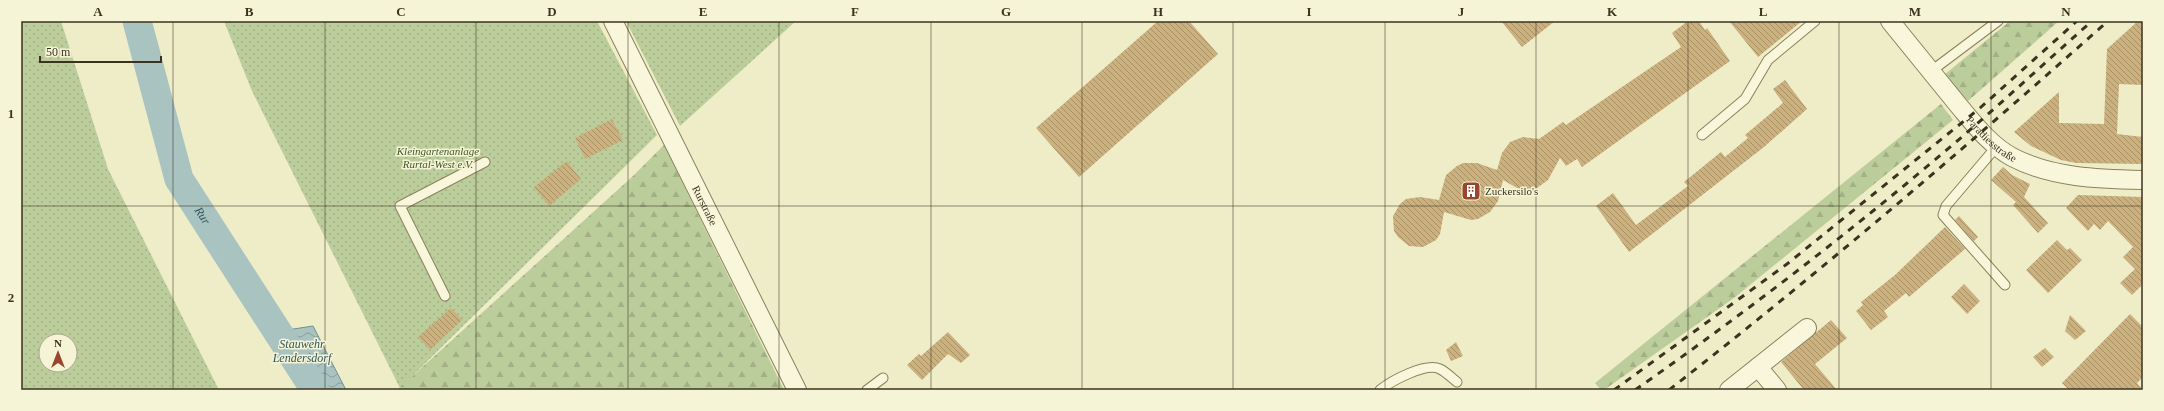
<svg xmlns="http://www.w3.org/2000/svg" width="2164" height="411" font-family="Georgia,serif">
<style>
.grass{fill:url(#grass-dots);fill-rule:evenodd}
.forest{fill:url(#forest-firs)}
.water{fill:url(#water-waves);stroke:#6f9191}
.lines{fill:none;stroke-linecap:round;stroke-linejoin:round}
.river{stroke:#a9c3c1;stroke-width:29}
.building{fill:url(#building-back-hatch)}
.lane-casing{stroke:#8b805d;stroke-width:11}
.street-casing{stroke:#8b805d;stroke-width:20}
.lane{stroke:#f9f7db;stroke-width:9}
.street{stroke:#f9f7db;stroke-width:18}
.rail{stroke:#3b3320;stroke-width:3;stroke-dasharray:7 7;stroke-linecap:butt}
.grid{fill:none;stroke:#3b3320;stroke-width:1;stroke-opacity:0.55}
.labels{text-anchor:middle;stroke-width:3;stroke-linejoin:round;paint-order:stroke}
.street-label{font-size:11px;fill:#3b3320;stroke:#f6f4d7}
.park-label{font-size:11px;font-style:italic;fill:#405727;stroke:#f6f4d7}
.poi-label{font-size:11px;fill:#3b3320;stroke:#f6f4d7;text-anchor:start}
.water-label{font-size:12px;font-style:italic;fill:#30535b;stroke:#f6f4d7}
.neatline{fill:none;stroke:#3b3320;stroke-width:1.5}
.grid-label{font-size:13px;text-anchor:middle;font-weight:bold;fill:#3b3320}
</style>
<defs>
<pattern id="grass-dots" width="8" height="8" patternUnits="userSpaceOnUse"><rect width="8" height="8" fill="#bbcd9b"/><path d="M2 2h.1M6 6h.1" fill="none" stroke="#a2b085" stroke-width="1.8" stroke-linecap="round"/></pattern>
<pattern id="forest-firs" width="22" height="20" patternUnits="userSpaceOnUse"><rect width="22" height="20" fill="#bbcd9b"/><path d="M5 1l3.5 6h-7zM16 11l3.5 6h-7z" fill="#a2b085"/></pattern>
<pattern id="water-waves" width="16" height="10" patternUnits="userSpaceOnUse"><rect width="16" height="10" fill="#a9c3c1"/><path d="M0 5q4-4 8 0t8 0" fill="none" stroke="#8b9f9c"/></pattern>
<pattern id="building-back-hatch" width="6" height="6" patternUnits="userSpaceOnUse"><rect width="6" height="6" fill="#ccb17e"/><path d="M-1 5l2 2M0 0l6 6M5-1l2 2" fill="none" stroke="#a79167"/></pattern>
</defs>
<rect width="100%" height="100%" fill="#efecc8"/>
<path class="grass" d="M21 21H61L108 169 219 390H21ZM46 341H70V365H46Z
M224 21H597L657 135 400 388 252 91Z
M626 21H796L680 126Z"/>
<path class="forest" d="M2010 21H2059L1968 101 1944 75Z
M1941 104 1953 120 1734 298 1604 390H1601L1595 383Z
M664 145 784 390H397L633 176Z"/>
<path class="water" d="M313 326 346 390H300L267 333Z"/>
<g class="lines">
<path class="river" id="s1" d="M137 21 179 179 315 390"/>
</g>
<path class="building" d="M1158 21H1189L1218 54 1079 177 1036 128Z
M1501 21H1555L1522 47Z
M1688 21H1699L1705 30 1707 28 1730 61 1582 167 1577 159 1566 166 1560 158 1548 180 1537 188 1530 190 1517 188 1503 180 1498 201 1490 212 1478 219 1471 220 1444 212 1440 234 1436 240 1423 247 1409 246 1398 237 1394 231 1393 216 1400 204 1406 199 1420 197 1439 200 1446 175 1457 166 1463 163H1477L1497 170 1502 153 1510 142 1523 137 1539 139 1563 122 1566 125 1681 47 1672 33Z
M1729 21H1802L1758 57Z
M2138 21H2143V85L2119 84 2117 134 2143 137V164L2076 163 2061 160 2031 146 2014 132 2059 92V123L2104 124 2107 49Z
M1785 80 1807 109 1764 147 1629 252 1596 206 1613 193 1636 225 1688 186 1684 182 1721 152 1725 157 1748 138 1745 135 1783 103 1773 89Z
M612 119 623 140 585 159 575 138Z
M567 161 581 179 549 206 534 187Z
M2003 167 2012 175 2030 184 2024 197 2048 223 2038 233 2013 205 2016 202 1991 180Z
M2078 195 2143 197V284L2132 295 2120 283 2135 269 2123 257 2133 247 2108 221 2100 230 2094 224 2088 231 2066 208Z
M1959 216 1978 237 1974 241 1955 220Z
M1945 227 1965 249 1909 297 1906 293 1884 311 1888 317 1871 330 1856 311 1863 305 1861 302 1895 275Z
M2057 240 2067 250 2070 248 2082 260 2048 293 2026 270Z
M1964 284 1980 301 1967 314 1951 297Z
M451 308 462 320 430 350 418 337Z
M2130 314 2143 327V377L2137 383 2143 390H2069L2062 383Z
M2070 315 2086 331 2075 340 2065 331Z
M1831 320 1847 338 1815 364 1837 390H1804L1781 362Z
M948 332 970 355 961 363 948 354 922 380 907 365 919 354 921 356Z
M1456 342 1463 356 1451 361 1446 350Z
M2045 348 2054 357 2042 367 2033 357Z"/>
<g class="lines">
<defs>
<path id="lane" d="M1930 72 1998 21
M1702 135 1745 99 1768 60 1815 21
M1997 146 1946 206 1943 215 2005 285
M445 296 400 206 485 162
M867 390 883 378
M1380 390C1391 381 1426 362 1440 369 1446 372 1452 378 1457 382"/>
<g id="street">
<path id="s2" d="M613 21 797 390"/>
<path id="s3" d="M1890 21C1913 49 1936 78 1959 106 1975 125 1990 145 2012 157 2052 178 2099 179 2143 180"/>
<path d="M1758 367 1777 390"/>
<path d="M1729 390 1807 328"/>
</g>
</defs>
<use href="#lane" class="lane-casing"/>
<use href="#street" class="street-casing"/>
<use href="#lane" class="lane"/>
<use href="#street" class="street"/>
<path class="rail" d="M1614 390 1787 264 1980 108 2077 21
M1635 390C1748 311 1858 226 1963 136 2007 98 2049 59 2092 21
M1669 390C1820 272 1965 148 2108 21"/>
</g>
<path class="grid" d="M173 21V390M325 21V390M476 21V390M628 21V390M779 21V390M931 21V390M1082 21V390M1233 21V390M1385 21V390M1536 21V390M1688 21V390M1839 21V390M1991 21V390M21 206H2143"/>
<defs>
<symbol id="building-square" viewBox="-11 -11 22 22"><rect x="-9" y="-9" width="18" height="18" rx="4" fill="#99462d" stroke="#f6f4d7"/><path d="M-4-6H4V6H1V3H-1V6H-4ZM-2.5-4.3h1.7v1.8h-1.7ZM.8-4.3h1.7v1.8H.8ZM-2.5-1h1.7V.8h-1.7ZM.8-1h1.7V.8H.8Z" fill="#fff"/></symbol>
</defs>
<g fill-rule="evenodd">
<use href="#building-square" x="1460" y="180" width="22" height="22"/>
</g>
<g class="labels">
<g class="street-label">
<text dy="4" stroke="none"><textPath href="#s3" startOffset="156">Paradiesstraße</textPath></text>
<text dy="4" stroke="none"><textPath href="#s2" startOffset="206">Rurstraße</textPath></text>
</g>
<g class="park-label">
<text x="438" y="155">Kleingartenanlage<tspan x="438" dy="13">Rurtal-West e.V.</tspan></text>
</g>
<g class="poi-label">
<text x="1485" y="195">Zuckersilo's</text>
</g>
<g class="water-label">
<text dy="4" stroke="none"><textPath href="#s1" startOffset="207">Rur</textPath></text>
<text x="302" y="348">Stauwehr<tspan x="302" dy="14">Lendersdorf</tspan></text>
</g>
</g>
<rect width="2164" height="411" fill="none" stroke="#f6f4d7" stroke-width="44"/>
<g transform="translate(58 353)"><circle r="19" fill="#f6f4d7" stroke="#aba78e"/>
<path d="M0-3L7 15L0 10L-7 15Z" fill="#99462d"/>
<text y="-6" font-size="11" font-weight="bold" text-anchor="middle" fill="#3b3320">N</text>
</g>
<path d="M40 56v6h121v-6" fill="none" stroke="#3b3320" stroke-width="2"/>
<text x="46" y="56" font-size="12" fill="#3b3320" stroke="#f6f4d7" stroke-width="3" paint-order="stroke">50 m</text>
<rect x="22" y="22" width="2120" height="367" class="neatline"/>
<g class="grid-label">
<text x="98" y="16">A</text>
<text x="249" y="16">B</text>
<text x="401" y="16">C</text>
<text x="552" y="16">D</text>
<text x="703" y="16">E</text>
<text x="855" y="16">F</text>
<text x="1006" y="16">G</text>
<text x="1158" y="16">H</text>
<text x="1309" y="16">I</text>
<text x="1461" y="16">J</text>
<text x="1612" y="16">K</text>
<text x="1763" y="16">L</text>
<text x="1915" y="16">M</text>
<text x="2066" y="16">N</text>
<text x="11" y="118">1</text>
<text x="11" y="302">2</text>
</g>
</svg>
